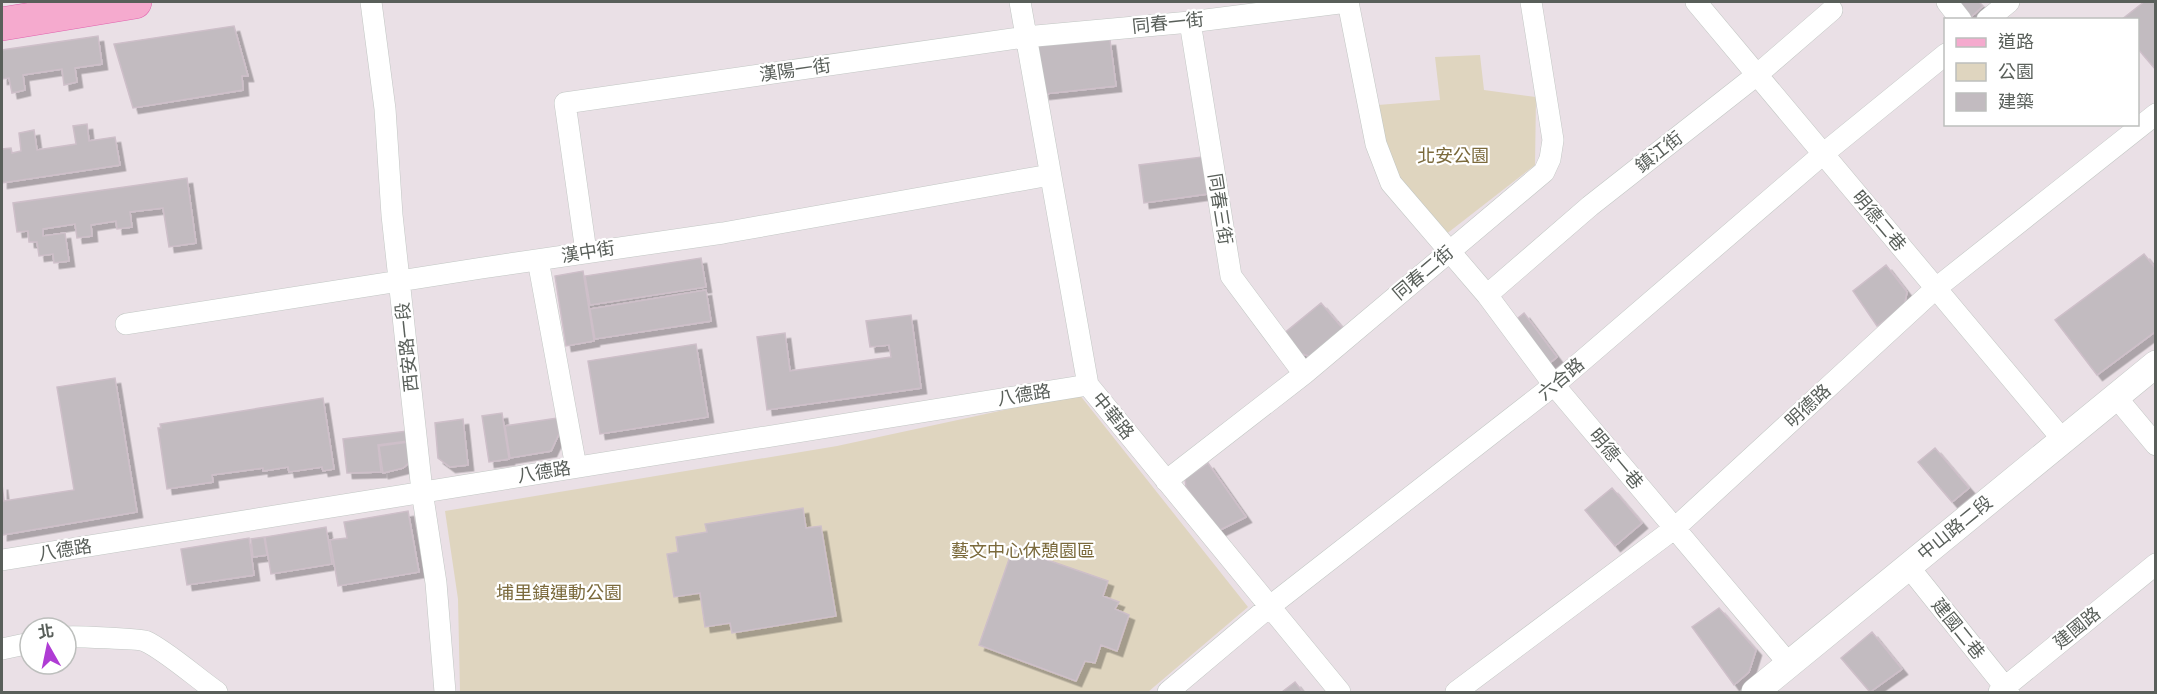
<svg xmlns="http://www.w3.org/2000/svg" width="2157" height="694" font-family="'DM Sans','Noto Sans TC',sans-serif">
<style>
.green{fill:#dfd5bf}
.building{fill:#c2bbc0;stroke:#cebfc9;stroke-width:1.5;filter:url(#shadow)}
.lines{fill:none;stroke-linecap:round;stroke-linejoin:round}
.minor-casing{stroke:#c2c7c4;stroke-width:22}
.tertiary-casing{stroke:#c2c7c4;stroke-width:28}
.primary-casing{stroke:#e063ae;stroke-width:34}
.minor{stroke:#fff;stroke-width:21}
.tertiary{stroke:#fff;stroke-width:27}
.primary{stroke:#f5aace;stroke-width:33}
.labels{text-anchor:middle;stroke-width:4.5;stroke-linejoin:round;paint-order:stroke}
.street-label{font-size:18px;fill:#595f5a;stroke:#fff}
.park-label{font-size:18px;fill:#7b6a3c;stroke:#fff}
</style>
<defs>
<filter id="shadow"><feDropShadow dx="5.5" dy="5.5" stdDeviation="0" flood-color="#0004"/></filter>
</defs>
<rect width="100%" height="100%" fill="#eae0e6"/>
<path class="green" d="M1480 55 1484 90 1536 97 1535 165 1445 235 1389 176 1378 105 1440 100 1435 57Z
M1079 394 1248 607 1148 692H460L458 599 445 511 837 446Z"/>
<path class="building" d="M1958 2H1979L1983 6 1971 17Z
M2144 2H2156V70L2138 49V20H2121Z
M234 26 248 76H242L243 90 133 108 114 44Z
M98 36 102 64 75 68 77 82 64 85 62 69 23 75 25 90 12 93 9 78 2 79V50Z
M1110 40 1116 86 1044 94 1038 46Z
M87 124 89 141 115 137 120 165 2 183V149L11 148 12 153 21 151 19 133 34 130 37 150 76 144 73 126Z
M1202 157 1207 194 1144 203 1139 165Z
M187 178 196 243 169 247 163 208 130 212 132 227 117 229 116 221 91 225 92 236 77 238 75 224 43 229V236L65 233 69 261 54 263 53 254 39 256 37 242H29L28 231 17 232 13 203Z
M2144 254 2156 269V331L2097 375 2055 320Z
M701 258 706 287 590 305 585 276Z
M1886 265 1907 292 1904 307 1877 326 1853 291Z
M583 271 594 341 566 346 555 276Z
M706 290 711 321 595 339 590 309Z
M1321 303 1344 330 1315 358 1293 351 1282 335Z
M1524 313 1557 357 1547 365 1513 322Z
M911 315 921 388 767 410 757 337 785 333 790 371 891 357 889 345 870 347 866 321Z
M696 344 708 417 600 434 588 361Z
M115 378 137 512 2 535V484L4 501 74 490 57 387Z
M323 398 334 469 323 471 322 467 289 472 288 467 263 471V468L212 475 213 482 167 489 158 428H161L160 424Z
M502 413 509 459 489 462 482 416Z
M557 418 559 434 551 451 510 458 505 426Z
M463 419 468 465 450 467 438 458 435 423Z
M407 431 408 441 378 445 381 472 347 473 343 439Z
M409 442 411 461 403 468 383 473 379 446Z
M1935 448 1969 488 1952 502 1918 462Z
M1208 463 1246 517 1218 531 1186 487 1185 479Z
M1612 488 1642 523 1615 546 1585 510Z
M803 508 806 528 821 526 836 616 732 633 730 623 705 627 700 593 674 597 667 554 678 552 676 537 707 532 705 524Z
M408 511 419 572 338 586 330 540 347 538 344 522Z
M326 527 332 564 271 574 265 537Z
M264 537 267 555 253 557 251 539Z
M249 538 254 575 187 585 181 549Z
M1013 548 1108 581 1103 596 1119 602 1115 609 1129 615 1117 651 1101 645 1095 663 1085 661 1076 681 979 645Z
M1719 608 1756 650 1749 672 1734 685 1692 627Z
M1872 632 1902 669 1870 692 1841 658Z
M1295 682 1303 692H1282Z"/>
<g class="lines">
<defs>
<path id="minor" d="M371 2 385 109 392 215 422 491 436 583 445 692
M1020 2 1088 385 1340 692
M1348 2 1376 144 1391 183 1487 295 1554 385 1789 664
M1696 2 2063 440
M1947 2 1961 20
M1987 20 2009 2
M1190 22 1231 276 1304 374
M586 252 565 103 1025 37 1190 22 1347 2
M538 260 576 467
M1487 295 1590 206 1758 74 1832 10
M126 324 482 268 723 233 1050 175
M2116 397 2156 445
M1166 481 1304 374 1544 172 1550 159 1553 140 1531 2
M2 560 1088 385
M1908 566 2009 692
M66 637C73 636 141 639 145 641 164 649 198 679 217 692
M2 649 30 643
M1168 692 1269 607 1554 385 1823 154 1946 54
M1456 692 1675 528 1935 289 2156 114
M1999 692 2156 564"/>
<path id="tertiary" d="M1755 692 2156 364"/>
<path id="primary" d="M2 24 135 2"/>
</defs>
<use href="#minor" class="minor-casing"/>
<use href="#tertiary" class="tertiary-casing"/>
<use href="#primary" class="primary-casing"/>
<use href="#minor" class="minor"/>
<use href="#tertiary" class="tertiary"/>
<use href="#primary" class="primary"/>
</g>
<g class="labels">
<g class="street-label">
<text transform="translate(1168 23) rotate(-6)" y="6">同春一街</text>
<text transform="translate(795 70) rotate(-8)" y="6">漢陽一街</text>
<text transform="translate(1659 152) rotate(-38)" y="6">鎮江街</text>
<text transform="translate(1220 209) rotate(81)" y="6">同春三街</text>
<text transform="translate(1879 221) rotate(50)" y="6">明德二巷</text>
<text transform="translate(588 252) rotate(-9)" y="6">漢中街</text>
<text transform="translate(1423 273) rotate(-40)" y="6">同春二街</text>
<text transform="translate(407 347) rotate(-96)" y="6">西安路一段</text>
<text transform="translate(1561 379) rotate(-40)" y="6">六合路</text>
<text transform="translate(1024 395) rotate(-9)" y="6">八德路</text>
<text transform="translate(1808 406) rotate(-43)" y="6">明德路</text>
<text transform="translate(1113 416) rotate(51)" y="6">中華路</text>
<text transform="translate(1616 459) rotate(50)" y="6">明德一巷</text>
<text transform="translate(544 472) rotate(-9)" y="6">八德路</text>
<text transform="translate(1955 528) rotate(-39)" y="6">中山路二段</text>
<text transform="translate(65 550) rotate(-9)" y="6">八德路</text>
<text transform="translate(2077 628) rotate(-39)" y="6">建國路</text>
<text transform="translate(1958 629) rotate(51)" y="6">建國二巷</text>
</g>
<g class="park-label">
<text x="1453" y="162">北安公園</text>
<text x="1023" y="557">藝文中心休憩園區</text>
<text x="559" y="599">埔里鎮運動公園</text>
</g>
</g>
<rect width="2157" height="694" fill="none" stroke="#595f5a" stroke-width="6"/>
<rect x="1944" y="18" width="195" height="108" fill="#ffffff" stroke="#bdbfbd" stroke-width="1.5"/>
<rect x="1956" y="38" width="30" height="9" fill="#f5aace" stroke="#bdbfbd" stroke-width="1.5"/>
<text x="1998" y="48" font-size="18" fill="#595f5a">道路</text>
<rect x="1956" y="63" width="30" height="18" fill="#dfd5bf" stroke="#bdbfbd" stroke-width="1.5"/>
<text x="1998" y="78" font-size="18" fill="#595f5a">公園</text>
<rect x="1956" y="93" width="30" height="18" fill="#c2bbc0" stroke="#bdbfbd" stroke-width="1.5"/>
<text x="1998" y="108" font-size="18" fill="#595f5a">建築</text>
<g transform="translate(48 646) rotate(351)"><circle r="28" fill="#ffffff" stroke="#bdbfbd" stroke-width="1.5"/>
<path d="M0-4.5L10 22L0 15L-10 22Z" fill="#af3cd4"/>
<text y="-9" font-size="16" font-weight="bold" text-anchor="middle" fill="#595f5a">北</text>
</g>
</svg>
